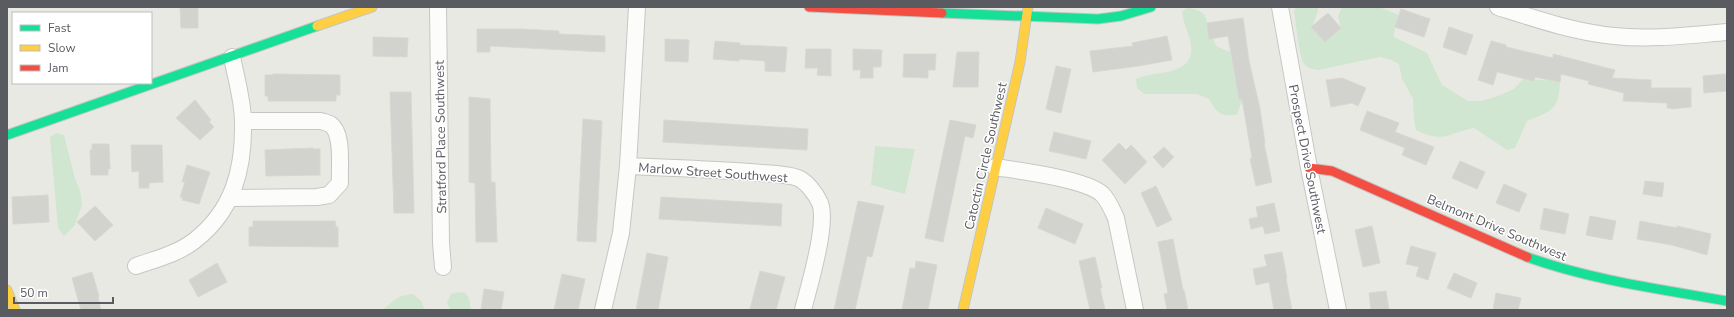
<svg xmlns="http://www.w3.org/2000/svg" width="1734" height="317" font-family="'Nunito Sans',sans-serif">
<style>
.green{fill:#d0e6d1}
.building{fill:#d2d2ce;stroke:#d8d7d2}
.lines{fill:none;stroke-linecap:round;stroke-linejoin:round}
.street-casing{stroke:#c6c7c5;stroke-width:18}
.fast-casing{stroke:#c4c5c4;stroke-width:11}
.slow-casing{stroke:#c4c5c4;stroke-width:11}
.jam-casing{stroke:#c4c5c4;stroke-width:11}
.street{stroke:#fcfcfb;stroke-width:16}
.fast{stroke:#16e098;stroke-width:9}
.slow{stroke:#ffcf43;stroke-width:9}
.jam{stroke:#f24e42;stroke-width:9}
.labels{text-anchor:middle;stroke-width:3;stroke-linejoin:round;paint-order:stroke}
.street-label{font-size:13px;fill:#595b61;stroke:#fff}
</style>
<rect width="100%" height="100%" fill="#e9e9e3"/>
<path class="green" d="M1296 7H1317L1318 11 1312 27 1325 42 1341 28 1338 16 1342 7H1379L1399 15 1395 27 1394 37 1427 53 1442 85 1468 101H1481L1495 97 1514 89 1524 78C1536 81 1547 79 1560 82 1559 111 1551 111 1527 121L1515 148 1507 150 1474 128C1448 133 1444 144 1416 130L1414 120 1413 99 1402 79 1399 64 1391 60 1380 57 1318 70C1313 69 1308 69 1304 64 1299 56 1296 22 1294 11Z
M1187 8C1209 10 1207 20 1209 39L1213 38 1216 46 1230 52 1239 99H1243L1237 114C1224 119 1215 112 1209 99L1197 94H1144L1137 88 1136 79C1154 70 1195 77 1191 45 1189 33 1183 23 1182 12Z
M56 133 64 135 75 179 80 190 82 205 75 225 64 236 58 228 50 137Z
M875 146 915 149 905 194 871 185Z
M458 292 465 293 469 298 471 310H451L447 303 451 294Z
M413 294 421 301 425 310H383C393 300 399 295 413 294Z"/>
<path class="building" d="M180 7H198V28H181Z
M1401 9 1430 19 1424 37 1395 27Z
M1328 13 1341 28 1325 42 1311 27Z
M1243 18 1249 61 1260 109 1265 143H1264L1272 182 1256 186 1250 159 1252 158 1242 99H1239L1228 36 1209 39 1207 23Z
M1449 27 1473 35 1466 55 1443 47Z
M477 29H520L559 31V34L605 36V52L490 46V52H477Z
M1167 36 1172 60 1138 66 1093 72 1090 51 1133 46 1132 43Z
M373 37 408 38 407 57 373 56Z
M665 39 689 40 688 62 665 61Z
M715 41 740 43V45L787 47 785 72 765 71V61L739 59V61L713 59Z
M1491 41 1506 45V47L1553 58V54L1615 70 1612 78 1651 80V88H1691V107L1671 109V108H1667V103L1623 101 1624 93 1588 84 1589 81 1561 74 1560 82 1535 77 1534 81 1497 72 1493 85 1478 80Z
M806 49H831V76L817 75 818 68H805Z
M853 49 882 50 881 67H873V78H860L861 70H853Z
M957 52H979L978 87H953Z
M904 54H936L935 70H928V78L903 77Z
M1056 66 1071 69 1061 113 1046 109Z
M273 74 340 75V95H336V101H268V96H265V75H273Z
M1726 74 1727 91 1704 93 1703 76Z
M1342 78 1366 88 1358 106 1352 103 1331 107 1326 80Z
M390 92H411L414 213H394Z
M469 97 490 99 491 182H495L497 242H476L475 183 469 182Z
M195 100 211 120 209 122 214 127 200 140 176 118Z
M1367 111 1399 123 1395 132 1434 147 1426 165 1402 155 1405 148 1360 130Z
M583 119 602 121 596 242 577 241Z
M664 120 808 129 807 150 663 142Z
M950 120 976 125 973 138 965 136 943 242 925 238Z
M1054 132 1091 141 1086 159 1049 151Z
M1119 143 1126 150 1131 145 1147 162 1125 184 1102 160Z
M92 144H109L110 169H108V175H91L90 150H92Z
M131 145H162L163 182 149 183V188H139V171L132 172Z
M1164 147 1174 157 1163 168 1153 157Z
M313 148V149H320V175L266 176 265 150Z
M1460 161 1485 172 1477 189 1452 178Z
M187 165 210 172 199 204 182 200 183 198 180 197 185 182H182Z
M1645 181 1664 183 1662 197 1643 194Z
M1504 184 1527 194 1519 212 1496 203Z
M1156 186 1172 220 1157 227 1141 193Z
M48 195 49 222 13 224 12 197Z
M661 197 782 204 781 226 659 219Z
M858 201 884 206 872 257 867 256 855 310H834Z
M1274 203 1280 231 1265 234 1263 226 1251 229 1249 219 1258 217 1256 207Z
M95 206 113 225 95 241 77 222Z
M1046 208 1083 224 1075 244 1038 228Z
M1544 208 1569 214 1565 234 1540 229Z
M1590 216 1616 221 1612 240 1586 235Z
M253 221H335L336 227H338V247L249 246V227H253Z
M1640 221 1677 228V226L1711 234 1707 255 1672 245 1637 239Z
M1372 226 1380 263 1363 267 1355 230Z
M1173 239 1183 290H1184L1188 310H1167L1164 294 1168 293 1158 242Z
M1411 246 1436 253 1428 280 1416 276 1419 267 1406 264Z
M1282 252 1287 278 1286 279 1292 310H1274L1269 282 1256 285 1253 269 1267 266 1264 255Z
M647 253 668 257 658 310H636Z
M1095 257 1102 288H1100L1105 310H1090L1079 261Z
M916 261 937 265 928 310H902L910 268 915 269Z
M217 263 227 282 198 297 189 280Z
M760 271 785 277 776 310 750 309Z
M92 272 99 296 98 297 101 310H81L72 278Z
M1454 273 1477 283 1471 298 1447 288Z
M562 274 585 279 578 310H554Z
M484 289 504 292 501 310H481Z
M1386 291 1389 310H1371L1369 293Z
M1496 293 1521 298 1518 310H1493Z"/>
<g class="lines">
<defs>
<path id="street" d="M438 7 441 243 443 267
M1280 7 1309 168 1338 310
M1498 7C1536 19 1574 32 1614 36 1651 40 1690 35 1727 32
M628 166C669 168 709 169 750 172 765 174 783 173 798 178 807 182 816 194 820 203 828 224 809 286 803 310
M995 167C1020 171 1085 179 1102 194 1109 201 1112 210 1116 218L1135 310
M229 198 317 197 329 195 340 183C339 168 344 133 330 124 328 123 324 122 321 121H243
M136 266C156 259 177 254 194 241 233 211 244 170 243 122 243 101 236 78 232 57
M603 310 621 233 628 166 637 7"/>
<path id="fast" d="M942 13 1098 19 1121 16 1151 7
M7 135 317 26
M1527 257C1591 280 1660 289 1727 301"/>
<path id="slow" d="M317 26 372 7
M7 290 15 310
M963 310 1020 62 1028 7"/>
<path id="jam" d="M809 7 942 13
M1309 168 1332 171 1527 257"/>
</defs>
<use href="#street" class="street-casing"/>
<use href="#fast" class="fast-casing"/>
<use href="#slow" class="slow-casing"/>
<use href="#jam" class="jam-casing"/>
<use href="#street" class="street"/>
<use href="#fast" class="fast"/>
<use href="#slow" class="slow"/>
<use href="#jam" class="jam"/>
</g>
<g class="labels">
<g class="street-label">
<text transform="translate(440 137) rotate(-91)" y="5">Stratford Place Southwest</text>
<text transform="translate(985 156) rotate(-77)" y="5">Catoctin Circle Southwest</text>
<text transform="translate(1308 159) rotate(79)" y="5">Prospect Drive Southwest</text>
<text transform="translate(713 172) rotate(4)" y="5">Marlow Street Southwest</text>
<text transform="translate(1497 227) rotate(23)" y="5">Belmont Drive Southwest</text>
</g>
</g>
<rect width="1734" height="317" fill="none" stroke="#595b61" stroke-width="16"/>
<rect x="12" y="12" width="140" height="72" fill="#ffffff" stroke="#bdbdc0"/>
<rect x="20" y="25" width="20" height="6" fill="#16e098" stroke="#bdbdc0"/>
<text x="48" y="32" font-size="12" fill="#595b61">Fast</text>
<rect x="20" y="45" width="20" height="6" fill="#ffcf43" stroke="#bdbdc0"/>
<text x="48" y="52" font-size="12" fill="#595b61">Slow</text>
<rect x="20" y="65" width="20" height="6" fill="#f24e42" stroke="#bdbdc0"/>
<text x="48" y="72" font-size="12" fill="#595b61">Jam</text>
<path d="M14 297v6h99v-6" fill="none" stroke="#595b61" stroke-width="2"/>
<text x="20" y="297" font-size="12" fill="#595b61" stroke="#ffffff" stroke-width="3" paint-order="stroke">50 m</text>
</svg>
